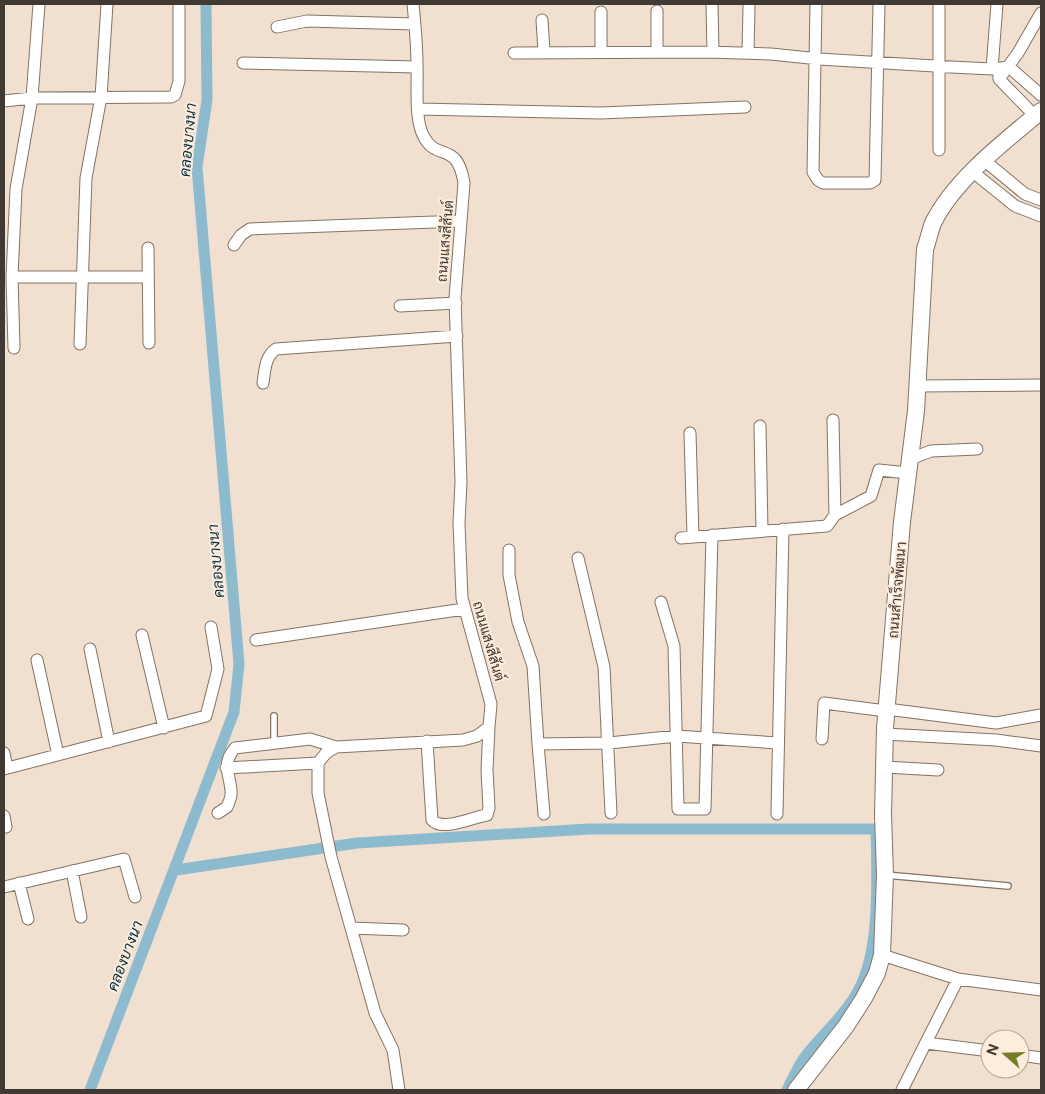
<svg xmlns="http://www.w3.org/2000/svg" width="1045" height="1094" font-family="'Public Sans',Sarabun,sans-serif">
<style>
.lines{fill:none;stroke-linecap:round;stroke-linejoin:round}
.canal{stroke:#8cbbcf;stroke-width:11}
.lane-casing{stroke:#827365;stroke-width:8}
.street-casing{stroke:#827365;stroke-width:13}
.secondary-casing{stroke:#827365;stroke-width:18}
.lane{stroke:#fff;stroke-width:5.5}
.street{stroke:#fff;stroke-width:11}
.secondary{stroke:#fff;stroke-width:16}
.labels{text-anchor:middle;stroke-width:4;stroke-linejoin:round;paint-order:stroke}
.street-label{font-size:14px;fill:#413a34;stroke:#feeddd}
.water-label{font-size:15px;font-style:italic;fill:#063341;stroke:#feeddd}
</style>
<rect width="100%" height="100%" fill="#f1e0d0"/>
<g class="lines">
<path class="canal" d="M176 870 357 843 589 829H876C877 876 881 950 858 991 845 1015 824 1033 807 1054 799 1064 793 1078 787 1090
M90 1090 234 712 239 664 197 167 207 100 206 4"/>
<defs>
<path id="lane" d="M274 716V742
M886 875 1008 886"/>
<path id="street" d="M712 4 713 52
M816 4 813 172 818 180 823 183H870L875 180 879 4
M542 20 544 51
M277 27 307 21 414 24
M657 51V11
M601 52V12
M514 53 708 52 771 54 819 59 951 67 992 69 1009 67 1041 95
M748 53 749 6
M243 63 417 67
M992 69 997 4
M999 72V79L1035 116
M999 79 1018 53 1041 13
M4 101 32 98 171 97 175 95 179 81V4
M418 109 601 113 745 107
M939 150V4
M985 161 1025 194 1041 200
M973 172 1015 206 1041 216
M234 245 241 235 250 229 461 221
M148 248 149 343
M12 277H148
M400 306 456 303
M80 344 86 178 101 97 107 4
M14 348 12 277 16 189 32 98 39 4
M263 383C265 369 265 357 276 349L457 336
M917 386 1041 385
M833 420 835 515
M760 426 762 531
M690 433 693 537
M910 459 931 451 977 449
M681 538 827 526 835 515 871 496 879 470 908 473
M509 550V575L518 622 533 666 538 744 609 743 677 736 778 743
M578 558 604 667 611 813
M661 602 674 646 678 809H705L712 535
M142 635 164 728
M256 640 464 609
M90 649 109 742
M37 660 58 755
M887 709 996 723 1041 715
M885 734 996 740 1041 746
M822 739 824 703 886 711
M427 741 432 820C443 832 473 817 487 815L489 808 487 770 489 727
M538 744 544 814
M4 753 7 768
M885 767 938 770
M226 768 318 763
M4 769 206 716 218 669 211 627
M218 813 227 807C229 802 232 797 231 791 230 774 221 764 235 748L310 739 336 747
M777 814 783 529
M4 816 6 827
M72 871 81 917
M19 883 28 919
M4 887 124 859 135 897
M351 928 403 930
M882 955 958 979 1041 990
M926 1043 990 1051
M1020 1055 1041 1058
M399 1090 393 1050 375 1013 331 857 318 793V763L326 753 336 747 463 740 477 736 489 727 491 704 462 598 459 523 461 482 455 298 464 183C457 140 437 162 424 137 414 120 418 85 417 65 417 45 415 24 413 4
M902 1090 958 979"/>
<path id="secondary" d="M796 1090 846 1026 864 998 877 973 882 955 885 875 883 815 885 728 902 522 916 411 925 249C928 241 930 231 933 223 954 180 1005 141 1041 111"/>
</defs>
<use href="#lane" class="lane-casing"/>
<use href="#street" class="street-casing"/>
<use href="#secondary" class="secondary-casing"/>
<use href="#lane" class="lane"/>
<use href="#street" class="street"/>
<use href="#secondary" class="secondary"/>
</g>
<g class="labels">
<g class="street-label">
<text transform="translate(445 241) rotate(-85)" y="5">ถนนแสงสีสันต์</text>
<text transform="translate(897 590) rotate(-85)" y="5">ถนนสำเร็จพัฒนา</text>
<text transform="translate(489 641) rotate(74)" y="5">ถนนแสงสีสันต์</text>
</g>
<g class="water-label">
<text transform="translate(188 140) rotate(-85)" y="5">คลองบางนา</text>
<text transform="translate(216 561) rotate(-95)" y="5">คลองบางนา</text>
<text transform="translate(125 956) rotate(-69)" y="5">คลองบางนา</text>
</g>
</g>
<rect width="1045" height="1094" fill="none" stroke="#413a34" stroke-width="10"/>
<g transform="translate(1005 1054) rotate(290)"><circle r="24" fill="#feeddd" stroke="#b2a599"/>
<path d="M0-4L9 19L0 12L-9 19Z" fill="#767d27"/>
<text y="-8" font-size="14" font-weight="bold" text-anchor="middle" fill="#413a34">N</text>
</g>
</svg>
